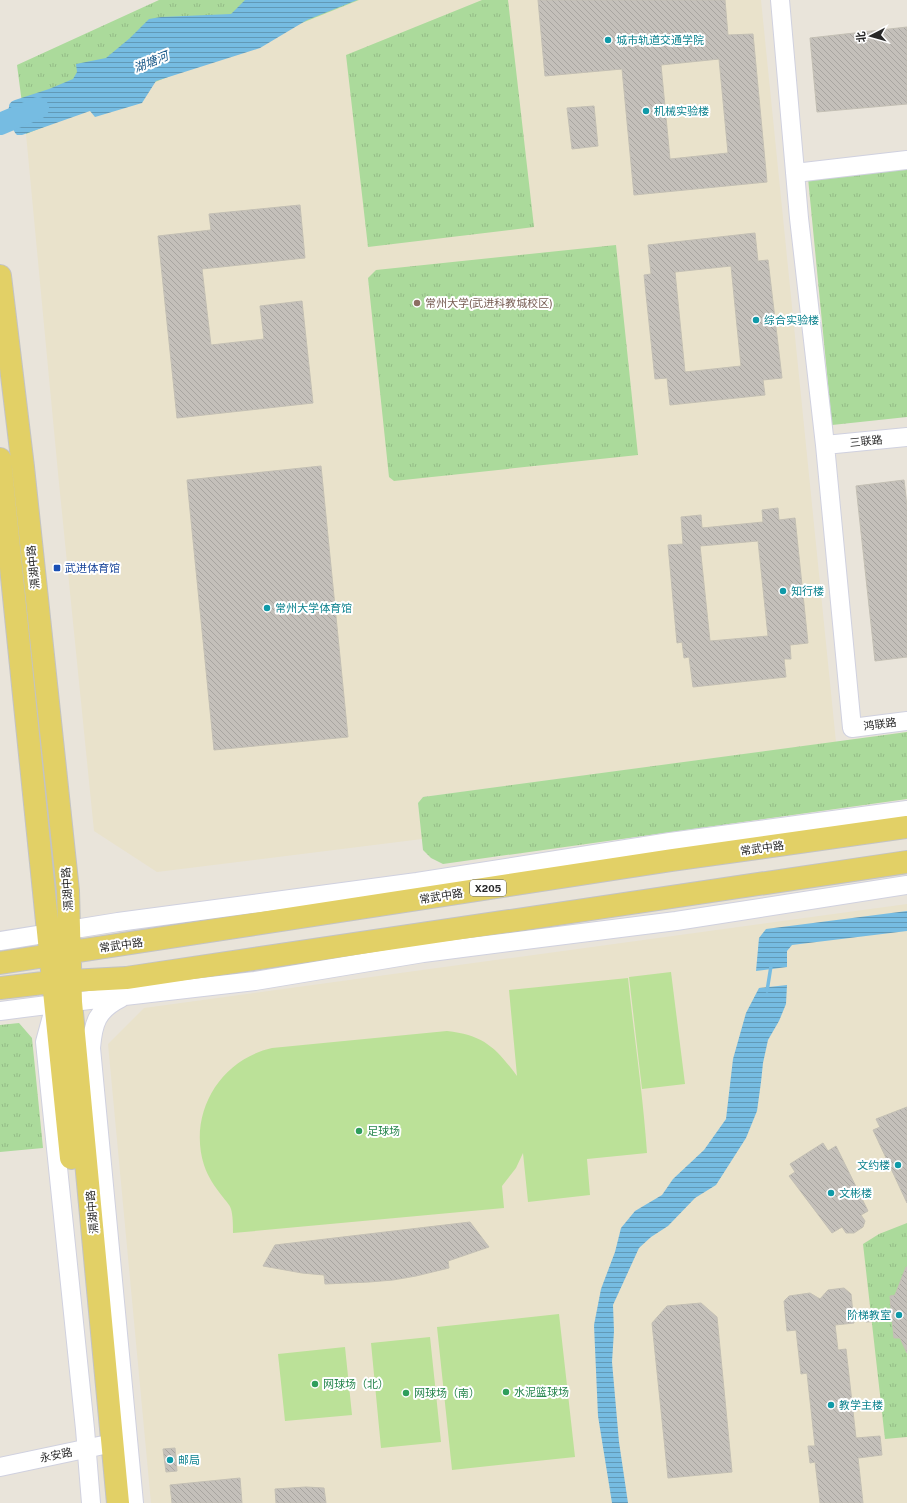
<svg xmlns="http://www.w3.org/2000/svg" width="907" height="1503" font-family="'Public Sans','Noto Sans SC',sans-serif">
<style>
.education{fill:#e9e2cb}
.grass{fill:url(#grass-tufts)}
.pitch{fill:#bbe198}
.water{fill:url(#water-rules)}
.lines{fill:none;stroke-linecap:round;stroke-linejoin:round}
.stream{stroke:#76bce2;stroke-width:3.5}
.river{stroke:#76bce2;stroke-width:22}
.building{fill:url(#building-back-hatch);stroke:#c3bfb4;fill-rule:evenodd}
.minor-casing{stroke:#d0d1df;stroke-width:20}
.major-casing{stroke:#c3c3c3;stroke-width:24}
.minor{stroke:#fff;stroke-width:18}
.major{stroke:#e2d066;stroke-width:22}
.culture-dot{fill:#0f9aa8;stroke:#fff;stroke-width:1.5}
.education-dot{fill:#8d6e63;stroke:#fff;stroke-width:1.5}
.transit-dot{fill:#1a4fb4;stroke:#fff;stroke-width:1.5}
.leisure-dot{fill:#2e9e5b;stroke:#fff;stroke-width:1.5}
.labels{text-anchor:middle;stroke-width:4;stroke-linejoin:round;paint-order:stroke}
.shield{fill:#fff;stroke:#686868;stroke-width:1}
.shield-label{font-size:10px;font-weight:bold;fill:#272727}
.culture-label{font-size:11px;fill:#0d838f;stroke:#fff;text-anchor:start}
.education-label{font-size:11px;fill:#785e54;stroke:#fff;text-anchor:start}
.street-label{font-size:11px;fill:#272727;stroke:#fff}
.transit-label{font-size:11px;fill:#164399;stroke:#fff;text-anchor:start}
.leisure-label{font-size:11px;fill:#27864d;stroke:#fff;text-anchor:start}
.water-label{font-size:12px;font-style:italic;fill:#1a5989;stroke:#fff}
</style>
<defs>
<pattern id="grass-tufts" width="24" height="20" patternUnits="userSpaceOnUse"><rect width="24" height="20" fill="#abda9b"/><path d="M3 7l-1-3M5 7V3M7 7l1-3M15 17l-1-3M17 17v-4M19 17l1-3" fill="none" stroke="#93bb86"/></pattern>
<pattern id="water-rules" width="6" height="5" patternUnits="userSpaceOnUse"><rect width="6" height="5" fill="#76bce2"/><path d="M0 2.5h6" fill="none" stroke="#6199b7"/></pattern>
<pattern id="building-back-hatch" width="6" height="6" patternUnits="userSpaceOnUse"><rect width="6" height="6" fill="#c4c0ba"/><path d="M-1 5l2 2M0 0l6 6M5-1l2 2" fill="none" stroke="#a8a5a0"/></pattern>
</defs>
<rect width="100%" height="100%" fill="#e9e4da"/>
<path class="education" d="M359 0H761L836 742 423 797 418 803 422 839 157 872 94 831 58 473 26 134Z
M907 904V1503H151L108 1044 144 1008Z"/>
<path class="grass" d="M159 0H359L26 134 17 65Z
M482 0H508L534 227 368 247 346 55Z
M907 166V417L832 425 808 178Z
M616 245 638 455 394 481 389 477 368 278 376 270Z
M907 732V799L443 864 431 858 423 850 418 803 423 797Z
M19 1023 32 1038 43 1148 0 1152V1025Z
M907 1223V1437L885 1439 863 1244 879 1234Z"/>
<path class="pitch" d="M671 972 685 1084 642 1089 629 977Z
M628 978C634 1036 643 1094 647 1153L587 1159 590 1195 528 1202 523 1153 516 1168 502 1186 504 1208 233 1233C233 1226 233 1216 231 1209 230 1205 225 1200 222 1196 215 1187 208 1177 204 1165 188 1114 219 1060 272 1048L447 1031C484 1035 496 1048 517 1076L509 990Z
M559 1314 575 1457 452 1470 437 1327Z
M430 1337 441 1442 381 1448 371 1343Z
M345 1347 352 1415 285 1421 278 1354Z"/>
<path class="water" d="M245 0H357L307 20 260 48 156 81 142 103 95 117 90 111 22 135H17C12 131 7 113 9 107 9 103 12 101 15 100L49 89 73 79 77 72 76 64 106 58 130 38 149 19 161 17 231 14Z
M907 911V931L792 945 787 951V967L756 971 759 938 766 929Z
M787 985 786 1004 779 1021 768 1040 763 1063 761 1082 757 1111 746 1138 716 1185 695 1198 668 1226 651 1237 639 1248 613 1305 614 1331 612 1362 619 1442 628 1503H612L598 1416 594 1325 601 1289 615 1252 621 1228 635 1211 662 1195 673 1179 704 1150 726 1119 733 1059 746 1013 759 988Z"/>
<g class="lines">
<path class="stream" d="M767 991 771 966"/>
<path class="river" d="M0 124 38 108"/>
</g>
<path class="building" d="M538 0H725L728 35 753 34 767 182 634 195 622 69 545 76ZM719 59 728 153 670 159 661 65Z
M907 27V104L817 112 810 38Z
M594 106 598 146 572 149 567 108Z
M300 205 305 258 202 269 211 345 264 339 260 306 302 301 313 403 177 418 158 236 211 230 209 214Z
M755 233 758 261 768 260 782 378 763 380 765 395 670 405 667 378 655 379 644 275 651 274 648 245ZM731 266 741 366 685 372 675 272Z
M321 466 348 737 214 750 187 480Z
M904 480 907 506V657L875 661 856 486Z
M778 508 779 520 795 518 808 643 790 645 791 659H784L786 677 693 687 689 657 684 658 682 642 677 643 668 545 683 544 681 517 701 515 702 528 763 522 762 510ZM758 541 768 636 710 641 700 546Z
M907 1107V1203L873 1130 880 1127 876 1119Z
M823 1143 828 1151 836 1146 868 1211 861 1215 865 1221 863 1227 854 1233H846L842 1227 832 1233 789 1176 795 1172 790 1164Z
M470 1222 489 1247 448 1261 449 1268 416 1276 393 1280 369 1282 325 1284 324 1275 302 1273 263 1266 275 1245Z
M906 1267H907V1353L900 1338H894L892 1320 866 1322 865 1313 891 1310 890 1296 895 1295Z
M844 1288 851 1294 854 1323 835 1325 838 1350 846 1349 856 1438 880 1436 882 1455 858 1458 863 1503H820L815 1462 810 1463 808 1446H815L807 1373 801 1374 796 1330 787 1331 784 1301 789 1296 810 1293 820 1299 828 1290Z
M701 1303 717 1317 732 1472 668 1478 652 1323 667 1306Z
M175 1448 177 1471 166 1472 163 1449Z
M240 1478 242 1503H172L170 1485Z
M306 1487 324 1488 326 1503H276L275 1489Z"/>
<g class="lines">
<defs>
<path id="minor" d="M780 0 799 218 825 445 852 728 907 721
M795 173 907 160
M825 445 907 437
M0 941 118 922 417 882 670 842 907 810
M121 998C97 1010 93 1023 91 1048L134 1503
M54 1009 45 1042 85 1429 91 1503
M0 1011 55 1004 255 981 423 953 676 921 907 885
M0 1467 113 1443"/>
<path id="major" d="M0 276 23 467 68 891 71 1002 118 1503
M0 459 71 1158
M0 963 672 860 907 827
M0 988 52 982 126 978 907 862"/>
</defs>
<use href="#minor" class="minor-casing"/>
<use href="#major" class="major-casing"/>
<use href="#minor" class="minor"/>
<use href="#major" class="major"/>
</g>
<g class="culture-dot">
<circle cx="608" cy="40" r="4"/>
<circle cx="646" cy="111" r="4"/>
<circle cx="756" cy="320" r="4"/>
<circle cx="783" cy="591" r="4"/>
<circle cx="267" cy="608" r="4"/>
<circle cx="898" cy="1165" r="4"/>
<circle cx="831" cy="1193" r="4"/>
<circle cx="899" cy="1315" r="4"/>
<circle cx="831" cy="1405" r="4"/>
<circle cx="170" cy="1460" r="4"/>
</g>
<circle class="education-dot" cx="417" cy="303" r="4"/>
<rect class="transit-dot" x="53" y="564" width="8" height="8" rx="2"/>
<g class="leisure-dot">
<circle cx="359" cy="1131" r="4"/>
<circle cx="315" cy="1384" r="4"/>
<circle cx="506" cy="1392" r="4"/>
<circle cx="406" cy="1393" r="4"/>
</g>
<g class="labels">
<rect class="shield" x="470" y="880" width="36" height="16" rx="3"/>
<g class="shield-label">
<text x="488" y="892">X205</text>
</g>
<g class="culture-label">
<text x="616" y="44">城市轨道交通学院</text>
<text x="654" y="115">机械实验楼</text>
<text x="764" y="324">综合实验楼</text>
<text x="791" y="595">知行楼</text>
<text x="275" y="612">常州大学体育馆</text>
<text x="890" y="1169" text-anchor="end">文约楼</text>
<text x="839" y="1197">文彬楼</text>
<text x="891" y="1319" text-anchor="end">阶梯教室</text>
<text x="839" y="1409">教学主楼</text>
<text x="178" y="1464">邮局</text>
</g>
<g class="education-label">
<text x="425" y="307">常州大学(武进科教城校区)</text>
</g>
<g class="street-label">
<text transform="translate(866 441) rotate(-6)" y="4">三联路</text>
<text transform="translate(33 567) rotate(-96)" y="4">滆湖中路</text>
<text transform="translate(880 724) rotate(-7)" y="4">鸿联路</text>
<text transform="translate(762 848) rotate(-8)" y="4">常武中路</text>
<text transform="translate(67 889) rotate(-94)" y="4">滆湖中路</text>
<text transform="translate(441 896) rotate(-9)" y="4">常武中路</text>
<text transform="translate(121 945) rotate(-8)" y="4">常武中路</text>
<text transform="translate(92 1212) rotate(-95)" y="4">滆湖中路</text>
<text transform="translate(56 1455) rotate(-12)" y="4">永安路</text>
</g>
<g class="transit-label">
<text x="65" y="572">武进体育馆</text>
</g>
<g class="leisure-label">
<text x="367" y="1135">足球场</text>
<text x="323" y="1388">网球场（北）</text>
<text x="514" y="1396">水泥篮球场</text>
<text x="414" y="1397">网球场（南）</text>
</g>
<g class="water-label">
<text transform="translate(151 62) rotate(-22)" y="4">湖塘河</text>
</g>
</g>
<g transform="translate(871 36) rotate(264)" stroke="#ffffff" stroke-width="3" paint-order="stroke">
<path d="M0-3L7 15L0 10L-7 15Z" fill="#272727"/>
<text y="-6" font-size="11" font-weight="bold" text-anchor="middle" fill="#272727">北</text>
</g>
</svg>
